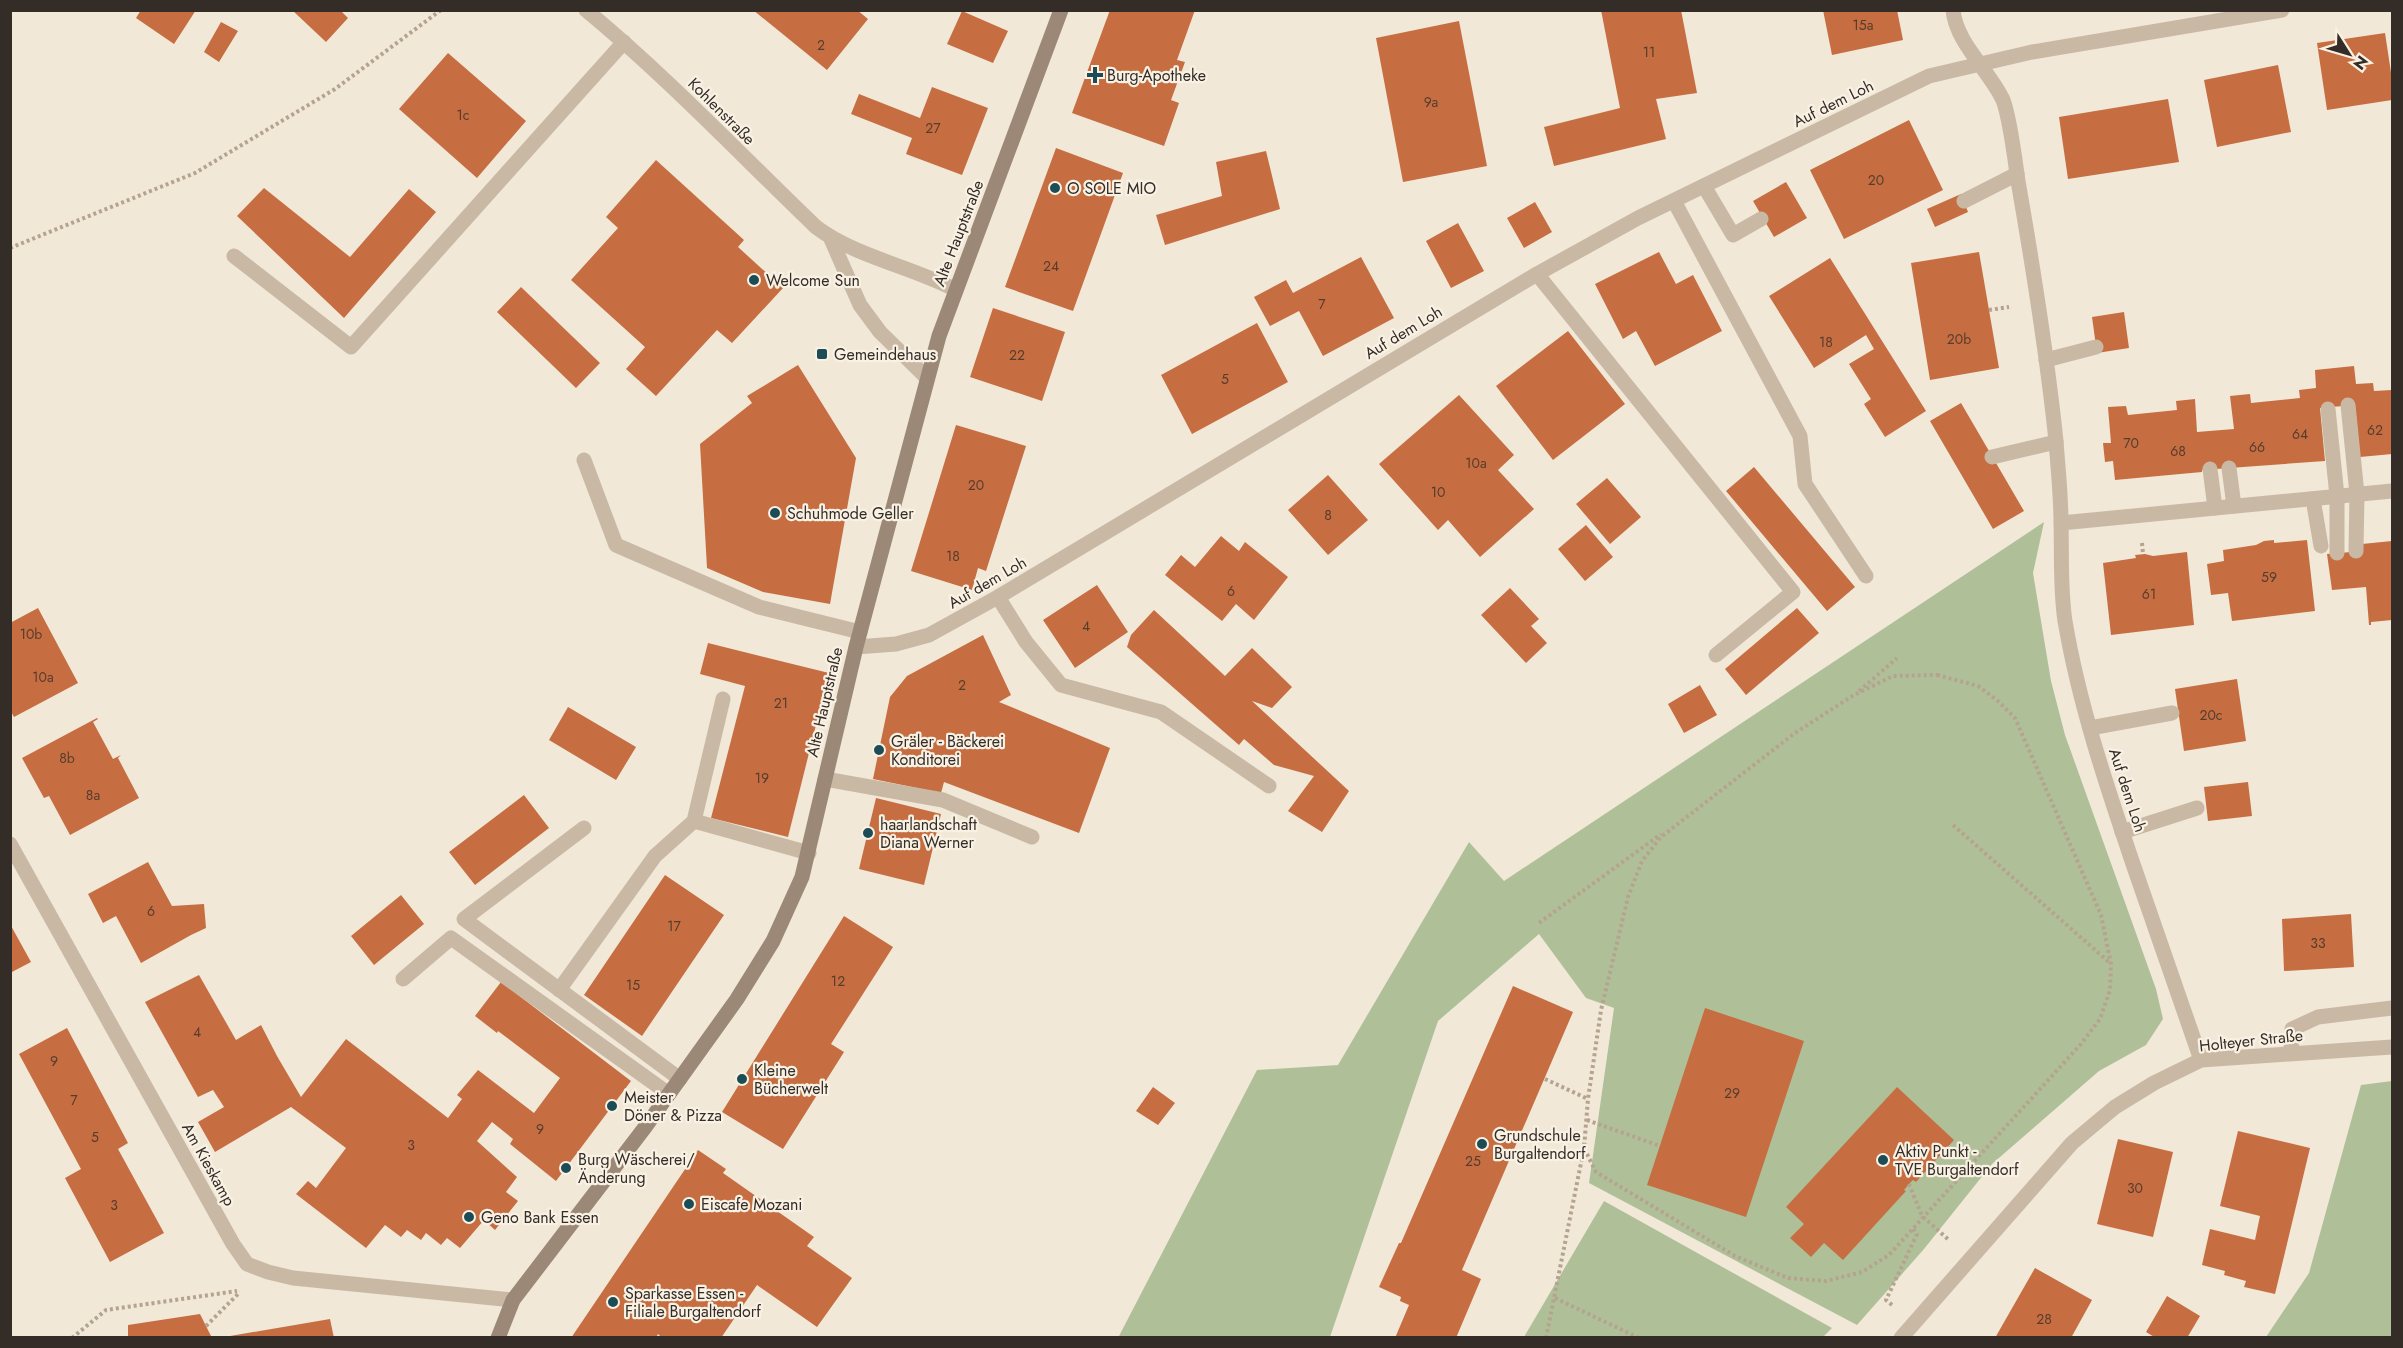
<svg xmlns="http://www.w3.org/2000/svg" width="2403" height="1348" font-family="Jost,sans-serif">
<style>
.green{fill:#afc099}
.building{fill:#c66e41}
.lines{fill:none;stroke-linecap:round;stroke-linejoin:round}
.path{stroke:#b5a38f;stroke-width:4;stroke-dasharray:3 3;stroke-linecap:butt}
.service{stroke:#c9b9a4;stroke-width:15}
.minor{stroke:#c9b9a4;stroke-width:15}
.tertiary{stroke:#c9b9a4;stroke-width:15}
.secondary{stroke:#9c8876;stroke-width:15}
.poi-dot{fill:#1c4c56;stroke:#f9f2e4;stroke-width:2}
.labels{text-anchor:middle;stroke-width:4.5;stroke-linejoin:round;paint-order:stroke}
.number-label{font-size:14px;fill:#583c2d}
.poi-label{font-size:16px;fill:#342c26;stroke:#f9f2e4;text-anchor:start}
.street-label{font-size:16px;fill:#342c26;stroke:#f9f2e4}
</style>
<rect width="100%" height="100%" fill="#f1e8d8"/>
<path class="green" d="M2044 522 2033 573 2051 681 2065 735 2156 989 2163 1019 2146 1045 2099 1071 1992 1164 1924 1249 1857 1325 1589 1183 1614 1008 1586 998 1539 934 1438 1021 1330 1337 1118 1338 1257 1070 1338 1065 1469 842 1504 881Z
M2392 1081V1337H2266L2309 1273 2361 1085Z
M1604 1201 1832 1328 1822 1338 1524 1337Z"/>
<path class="building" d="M141 10H196L174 44 136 18Z
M292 10H340L348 18 326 42Z
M753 10H857L868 19 827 70Z
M1110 10H1195L1177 60 1185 62 1171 100 1179 103 1164 146 1072 113Z
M1601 10H1681L1697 93 1656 99 1666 139 1554 166 1544 127 1620 108Z
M1823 10H1897L1903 40 1832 55Z
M962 11 1008 31 993 63 947 44Z
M1459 21 1487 166 1403 182 1376 38Z
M221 22 238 31 219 62 204 52Z
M2385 33 2392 79V100L2327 110 2317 43Z
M448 53 526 121 477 178 399 109Z
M2278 65 2291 132 2217 147 2204 80Z
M932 87 988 108 962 175 906 154 912 138 851 114 859 94 920 118Z
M2168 99 2179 162 2068 179 2059 117Z
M1909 120 1943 190 1844 239 1810 170Z
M1056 148 1123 173 1073 311 1005 287Z
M1266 151 1280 209 1165 245 1156 215 1222 196 1216 162Z
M656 160 744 240 738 247 783 288 732 343 717 330 656 396 626 369 645 347 571 280 618 228 606 217Z
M1786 182 1807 218 1774 237 1753 201Z
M264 188 350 257 409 189 436 212 344 318 237 216Z
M1961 194 1968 212 1935 227 1927 209Z
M1535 202 1552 232 1524 248 1507 218Z
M1458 223 1484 271 1451 288 1426 241Z
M1659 252 1676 284 1693 275 1722 331 1655 366 1636 331 1623 339 1595 284Z
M1979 252 1999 368 1930 380 1911 263Z
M1361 257 1394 318 1323 356 1299 311 1270 326 1254 297 1286 280 1293 293Z
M1830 258 1926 411 1885 437 1864 404 1871 399 1849 364 1874 349 1866 335 1814 368 1769 296Z
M521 287 600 363 576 388 497 312Z
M993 308 1065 332 1042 401 970 377Z
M2124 312 2129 348 2097 353 2092 317Z
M1257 323 1288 382 1192 434 1161 375Z
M1568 331 1625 404 1553 460 1496 386Z
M798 365 856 458 830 604 763 592 707 568 700 444 752 403 747 396Z
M2354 366 2356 384 2373 383 2374 391 2392 390V454L2360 457 2355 405 2320 408 2325 461 2202 470V472L2115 480 2113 461 2105 462 2103 443H2111L2108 407 2126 406 2128 415 2177 410 2176 401 2195 399 2197 432 2234 429 2230 396 2250 394 2251 403 2300 398 2299 390 2316 388 2315 370Z
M1459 395 1514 455 1498 470 1534 509 1480 557 1448 520 1438 530 1379 464Z
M1961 403 2024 511 1993 529 1930 421Z
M956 425 1026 446 986 571 978 568 972 590 911 571Z
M1754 467 1855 587 1827 611 1726 491Z
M1328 475 1368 520 1328 555 1288 510Z
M1607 478 1641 517 1610 544 1576 504Z
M1586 525 1613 557 1585 581 1558 549Z
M1221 536 1239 551 1245 542 1288 577 1254 620 1236 604 1222 621 1165 575 1181 555 1195 567Z
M2274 540V543L2307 540 2315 611 2232 621 2228 593 2211 595 2207 564 2224 561 2223 550 2256 545 2264 541Z
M2392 541V620L2371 622V625H2369L2366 587 2332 590 2327 554 2363 551 2362 544Z
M2187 552 2194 625 2111 635 2103 563 2136 558 2135 555 2145 554 2153 556Z
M1097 585 1128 632 1075 668 1043 620Z
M1510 588 1539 619 1531 626 1547 643 1526 663 1481 615Z
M38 608 78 683 14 717 10 710V623Z
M1797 608 1819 633 1746 695 1725 669Z
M1154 610 1225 676 1252 648 1292 687 1272 708 1252 701 1349 791 1322 832 1288 811 1314 776 1274 765 1244 739 1239 745 1127 647 1131 635Z
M983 635 1011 695 999 702 1110 748 1079 833 944 782 941 793 873 779 890 697 907 676Z
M708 643 829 673 788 837 711 818 745 686 700 674Z
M2237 679 2246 741 2184 751 2175 689Z
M1700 685 1717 715 1684 733 1668 704Z
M568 707 636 747 616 780 549 740Z
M97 718 98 719 93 722 113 759 121 755 118 758 139 798 70 835 49 796 44 798 22 758Z
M2248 782 2252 816 2208 821 2204 787Z
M524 795 549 828 475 885 449 852Z
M876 798 941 814 924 885 859 869Z
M148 862 172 906 204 904 206 928 191 935 141 963 116 916 103 923 88 894Z
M665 875 724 915 642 1036 584 995Z
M401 895 424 924 374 965 351 936Z
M2351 914 2354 967 2284 971 2282 919Z
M844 916 893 947 831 1044 844 1052 783 1149 722 1112Z
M10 924 31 962 10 973Z
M199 975 236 1040 261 1025 277 1056 301 1097 346 1039 448 1118 462 1099 457 1095 478 1070 534 1113 560 1078 498 1031 497 1033 475 1016 501 982 631 1081 556 1181 510 1144 513 1139 492 1122 477 1141 517 1177 506 1192 518 1201 495 1230 484 1220 460 1248 447 1238 441 1245 426 1233 421 1240 407 1230 401 1237 385 1225 366 1248 296 1194 308 1181 316 1188 346 1148 291 1107 215 1152 198 1122 224 1107 213 1090 198 1097 145 1002Z
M1513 986 1573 1012 1462 1270 1481 1279 1456 1338H1395L1409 1305 1400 1301 1401 1297 1379 1287 1399 1243H1401Z
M1705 1008 1804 1041 1746 1217 1647 1185Z
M67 1028 128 1143 118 1149 164 1233 110 1262 65 1178 81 1169 19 1054Z
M1153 1087 1175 1103 1158 1125 1136 1111Z
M1897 1087 1954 1140 1916 1182 1913 1180 1909 1184 1904 1190 1906 1191 1843 1260 1824 1243 1811 1257 1790 1238 1804 1224 1786 1207Z
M2238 1131 2310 1148 2275 1294 2244 1287 2246 1281 2224 1275 2225 1271 2202 1265 2210 1229 2255 1240 2260 1216 2220 1206Z
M2118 1139 2173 1152 2153 1237 2097 1224Z
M698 1150 726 1169 723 1173 814 1237 807 1246 852 1278 817 1327 757 1285 721 1338H662L658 1334 656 1338H571Z
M2035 1268 2092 1300 2071 1338H1995Z
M2167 1296 2200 1316 2187 1338H2156L2146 1332Z
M200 1314 212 1338H128V1325Z
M330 1319 334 1338H231L230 1336Z"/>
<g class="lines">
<path class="path" d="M10 248 195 173 335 89 441 10
M1989 310 2009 307
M2142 543 2143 554
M1937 675 1978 686 1998 701 2015 718 2101 915 2111 964 2110 990 2100 1019 2081 1044 1889 1255 1862 1272 1826 1281 1788 1278 1735 1256 1596 1172 1584 1148 1588 1099 1601 1010 1628 897 1642 861 1661 837 1795 733 1854 695 1893 676Z
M1859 691 1897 658
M1953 825 2110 963
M1539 923 1661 834
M1545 1079 1588 1099
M1587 1120 1660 1146
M1909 1184 1922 1216 1949 1240
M1555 1298 1639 1338
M1892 1305 1886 1300 1917 1234 1912 1227
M206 1326 240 1292
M72 1338 106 1310 237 1291
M1546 1338 1584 1148"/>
<path class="service" d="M1704 186 1733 235 1761 219
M1674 201 1800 436 1805 484 1866 576
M1964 201 2017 174
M234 256 351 347 624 42
M1537 274 1793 592 1716 655
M2046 360 2096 347
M2348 405 2357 494 2356 551
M2328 409 2337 496V553
M1992 457 2056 442
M584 460 616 545 759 607 860 632
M2229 468 2234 506
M2210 469 2215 508
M2313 499 2321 546
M998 597 1026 642 1061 685 1161 712 1269 786
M2090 728 2172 713
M825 779 943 800 1032 837
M694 821 723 699
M584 828 464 919 680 1079
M2122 832 2197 808
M403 979 451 938 669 1094
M559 990 655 856 694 821 809 853
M2291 1053 2292 1029 2318 1017 2392 1008"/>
<path class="minor" d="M1953 10C1956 43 1989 70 2003 100 2010 118 2015 160 2018 181 2033 267 2047 354 2056 441 2058 468 2061 496 2061 523 2062 556 2060 588 2065 621 2079 704 2106 784 2133 864 2156 929 2178 995 2201 1060
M2061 523 2392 491
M856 647 896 644 929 635 998 597 1537 274 1638 218 1929 76 2032 52 2282 10
M10 844 233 1244 247 1264 268 1272 293 1278 513 1300
M1901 1338 2072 1143 2115 1107 2154 1083 2201 1060 2392 1047"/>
<path class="tertiary" d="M586 10C667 77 740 154 816 227 854 256 912 267 956 290
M831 239 860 305 880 332 927 378"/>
<path class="secondary" d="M498 1338 513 1300 646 1126 737 999 773 941 802 877 856 647 939 336 1061 10"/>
</g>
<g class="poi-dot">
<path d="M1092 66h6v6h6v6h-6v6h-6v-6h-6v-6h6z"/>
<circle cx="1055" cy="188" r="6"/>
<circle cx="754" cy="280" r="6"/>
<rect x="816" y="348" width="12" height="12" rx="3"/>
<circle cx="775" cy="513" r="6"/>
<circle cx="879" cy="750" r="6"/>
<circle cx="868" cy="833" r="6"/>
<circle cx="742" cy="1079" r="6"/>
<circle cx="612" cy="1106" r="6"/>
<circle cx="1482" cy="1144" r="6"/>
<circle cx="1883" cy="1160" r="6"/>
<circle cx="566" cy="1168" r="6"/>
<circle cx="689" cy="1204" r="6"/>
<circle cx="469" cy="1217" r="6"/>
<circle cx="613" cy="1302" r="6"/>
</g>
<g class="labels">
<g class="number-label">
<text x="1863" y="30">15a</text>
<text x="821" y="50">2</text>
<text x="1649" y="57">11</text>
<text x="1431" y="107">9a</text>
<text x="463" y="120">1c</text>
<text x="933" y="133">27</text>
<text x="1876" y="185">20</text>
<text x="1051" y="271">24</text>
<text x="1322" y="309">7</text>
<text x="1959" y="344">20b</text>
<text x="1826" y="347">18</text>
<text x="1017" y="360">22</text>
<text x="1225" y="384">5</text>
<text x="2375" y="435">62</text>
<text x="2300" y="439">64</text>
<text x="2131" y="448">70</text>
<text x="2257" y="452">66</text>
<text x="2178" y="456">68</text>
<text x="1476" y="468">10a</text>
<text x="976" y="490">20</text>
<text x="1438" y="497">10</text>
<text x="1328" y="520">8</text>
<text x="953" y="561">18</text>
<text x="2269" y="582">59</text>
<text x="1231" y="596">6</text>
<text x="2149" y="599">61</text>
<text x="1086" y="631">4</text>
<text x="31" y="639">10b</text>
<text x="43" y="682">10a</text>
<text x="962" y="690">2</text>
<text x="781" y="708">21</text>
<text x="2211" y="720">20c</text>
<text x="67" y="763">8b</text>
<text x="762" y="783">19</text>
<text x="93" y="800">8a</text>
<text x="151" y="916">6</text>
<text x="674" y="931">17</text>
<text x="2318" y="948">33</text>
<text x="838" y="986">12</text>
<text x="633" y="990">15</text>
<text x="197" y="1037">4</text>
<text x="54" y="1066">9</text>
<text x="1732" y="1098">29</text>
<text x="74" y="1105">7</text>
<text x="540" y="1134">9</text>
<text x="95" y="1142">5</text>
<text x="411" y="1150">3</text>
<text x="1473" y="1166">25</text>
<text x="2135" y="1193">30</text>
<text x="114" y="1210">3</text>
<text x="2044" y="1324">28</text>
</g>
<g class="poi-label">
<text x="1107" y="81">Burg-Apotheke</text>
<text x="1067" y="194">O SOLE MIO</text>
<text x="766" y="286">Welcome Sun</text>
<text x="834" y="360">Gemeindehaus</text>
<text x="787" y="519">Schuhmode Geller</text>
<text x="891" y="747">Gräler - Bäckerei<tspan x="891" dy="18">Konditorei</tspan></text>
<text x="880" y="830">haarlandschaft<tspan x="880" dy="18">Diana Werner</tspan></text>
<text x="754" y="1076">Kleine<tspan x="754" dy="18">Bücherwelt</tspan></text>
<text x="624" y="1103">Meister<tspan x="624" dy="18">Döner &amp; Pizza</tspan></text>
<text x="1494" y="1141">Grundschule<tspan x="1494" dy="18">Burgaltendorf</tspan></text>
<text x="1895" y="1157">Aktiv Punkt -<tspan x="1895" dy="18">TVE Burgaltendorf</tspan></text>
<text x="578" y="1165">Burg Wäscherei/<tspan x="578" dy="18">Änderung</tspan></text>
<text x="701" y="1210">Eiscafe Mozani</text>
<text x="481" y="1223">Geno Bank Essen</text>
<text x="625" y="1299">Sparkasse Essen -<tspan x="625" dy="18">Filiale Burgaltendorf</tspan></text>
</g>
<g class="street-label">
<text transform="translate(1833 103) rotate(-26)" y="6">Auf dem Loh</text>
<text transform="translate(722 111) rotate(45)" y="6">Kohlenstraße</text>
<text transform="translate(958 233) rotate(-69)" y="6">Alte Hauptstraße</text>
<text transform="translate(1403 332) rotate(-31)" y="6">Auf dem Loh</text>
<text transform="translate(987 582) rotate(-30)" y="6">Auf dem Loh</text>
<text transform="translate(824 702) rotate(-77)" y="6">Alte Hauptstraße</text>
<text transform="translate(2128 790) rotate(72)" y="6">Auf dem Loh</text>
<text transform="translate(2251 1040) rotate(-6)" y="6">Holteyer Straße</text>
<text transform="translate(209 1164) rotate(61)" y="6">Am Kieskamp</text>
</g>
</g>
<rect width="2403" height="1348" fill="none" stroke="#342c26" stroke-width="24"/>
<g transform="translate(2349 54) rotate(127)" stroke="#f9f2e4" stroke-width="4.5" paint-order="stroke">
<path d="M0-4.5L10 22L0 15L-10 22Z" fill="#342c26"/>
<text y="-9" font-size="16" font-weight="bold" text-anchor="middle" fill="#342c26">N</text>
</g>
</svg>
